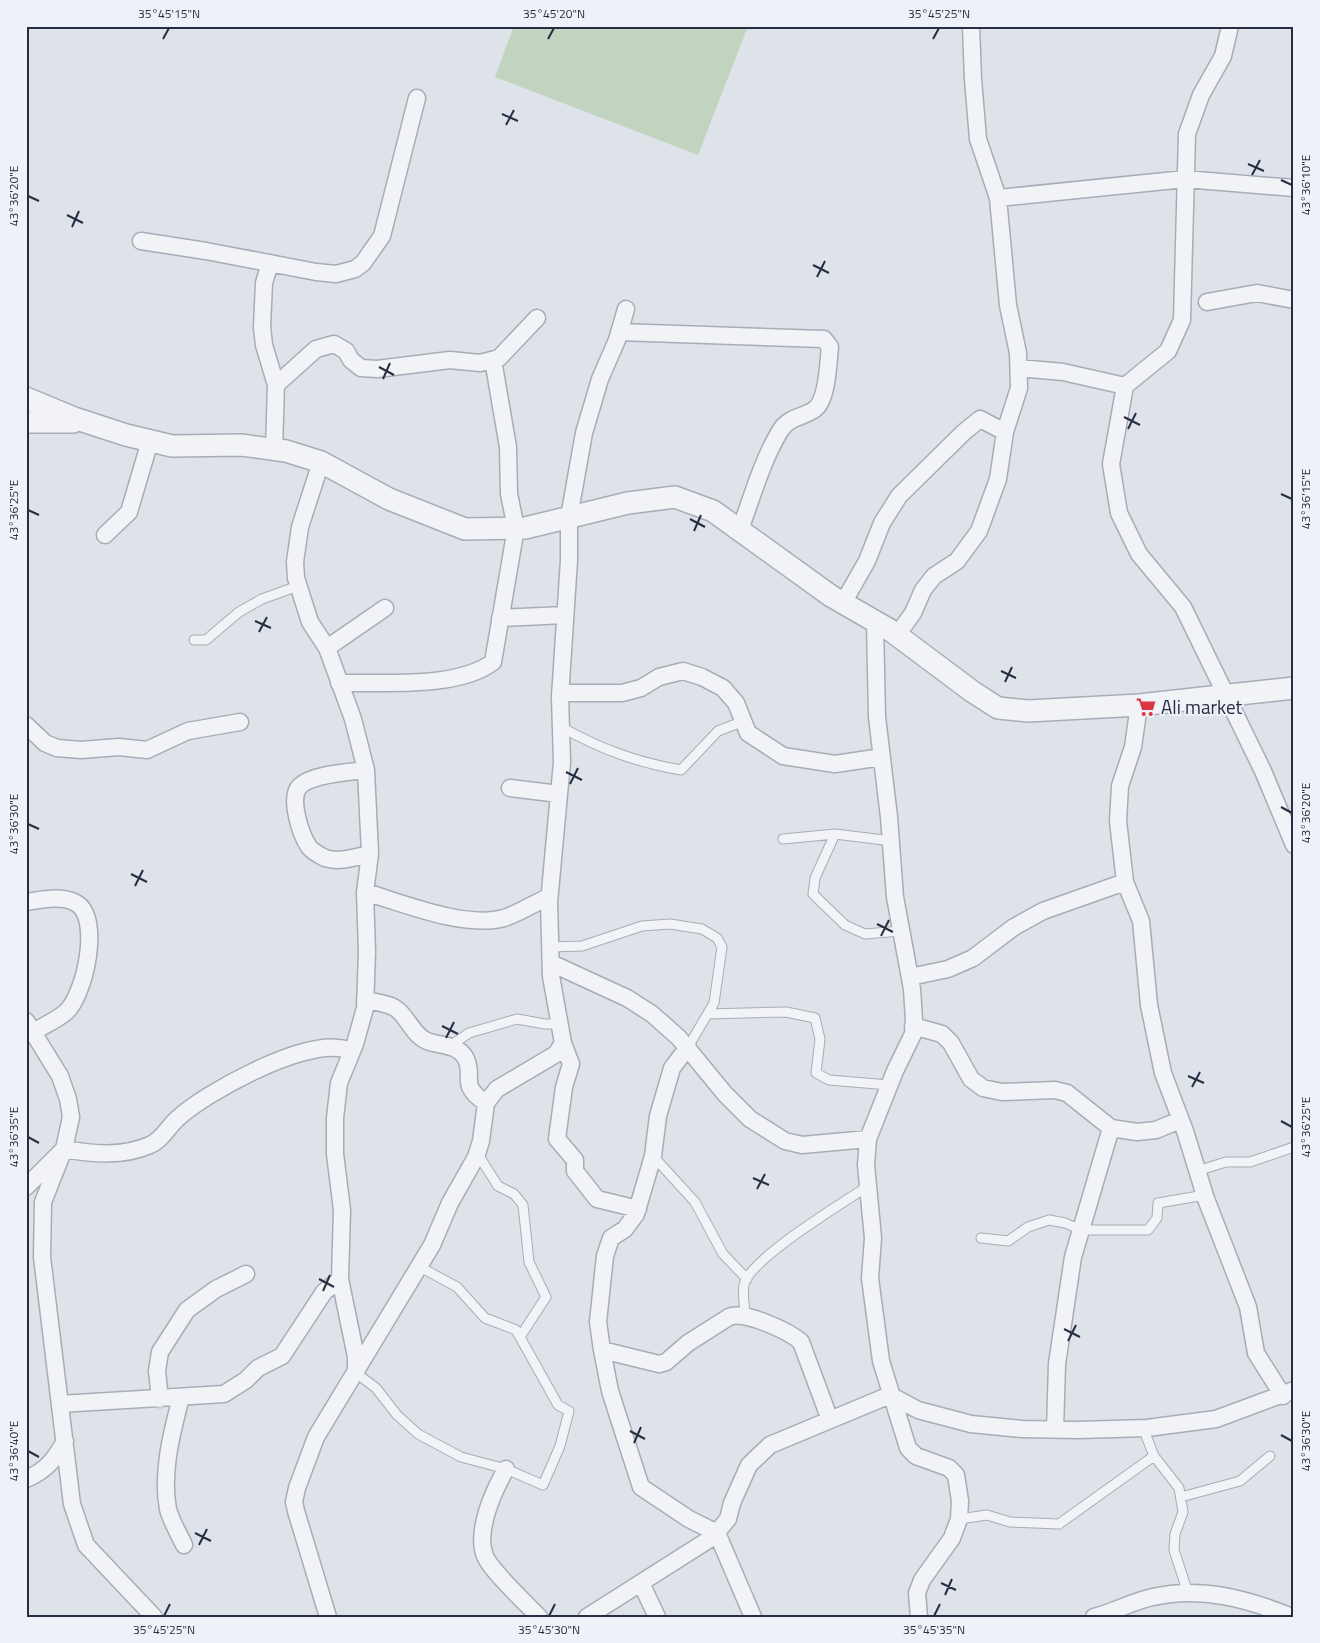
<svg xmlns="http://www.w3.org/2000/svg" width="1320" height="1643" font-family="'Titillium Web',sans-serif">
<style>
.green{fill:#c2d4bf}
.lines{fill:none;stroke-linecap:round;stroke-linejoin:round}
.service-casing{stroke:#a7acb7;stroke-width:11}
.minor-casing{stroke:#a7acb7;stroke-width:19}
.tertiary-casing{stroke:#a7acb7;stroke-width:24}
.service{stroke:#f1f3f7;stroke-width:9}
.minor{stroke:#f1f3f7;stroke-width:16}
.tertiary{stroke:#f1f3f7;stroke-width:21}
.ticks{fill:none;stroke:#262e42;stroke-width:2}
.labels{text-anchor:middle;stroke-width:4;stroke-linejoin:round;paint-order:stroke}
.poi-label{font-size:19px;fill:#262e42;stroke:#eef1f7;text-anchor:start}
.neatline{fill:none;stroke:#262e42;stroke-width:2}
.ticks-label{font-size:12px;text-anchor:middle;fill:#262e42}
</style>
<rect width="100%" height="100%" fill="#dee2e9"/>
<path class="green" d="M514 26H748L698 155 495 77Z"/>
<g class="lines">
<defs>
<path id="service" d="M194 640H206L239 612 262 599 298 586
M561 727C601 749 635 762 681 770L718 731 744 721
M835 834 815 878 813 894 845 925 865 934 901 931
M783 839 835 834 892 841
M550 947 582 946 642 926 670 924 702 929 717 938 722 947 714 1003 688 1047
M708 1014 786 1012 815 1018 820 1039 816 1073 829 1080 889 1085
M450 1046 469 1033 517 1019 545 1024H561
M477 1153 498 1186 514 1194 523 1205 529 1262 546 1297 520 1337
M653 1156 695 1202 723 1254 747 1279
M1197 1171 1226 1162H1250L1294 1147
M981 1238 1008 1241 1028 1227 1049 1220 1065 1223 1081 1230H1148L1157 1218 1158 1203 1205 1195
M745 1316C745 1306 742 1295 744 1285 749 1259 843 1203 868 1186
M356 1373 376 1388 397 1415 418 1434 461 1457 506 1469 543 1485 560 1446 569 1411 558 1405 516 1330 485 1318 457 1287 420 1267
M1143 1428 1154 1456 1179 1488 1183 1512 1175 1534 1174 1550 1188 1593
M1181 1497 1240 1481 1270 1456
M959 1519 987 1515 1010 1522 1059 1524 1154 1456"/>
<path id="minor" d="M1230 26 1223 56 1201 95 1187 134 1182 320 1168 351 1125 386 1111 464 1119 513 1139 554 1183 607 1263 771 1294 845
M998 198 1185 179 1294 188
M141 241 206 251 316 272 336 274 355 269 363 263 382 236 417 98
M270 263 264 283 262 327 264 345 276 385 274 449
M1207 302 1257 293 1294 300
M619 332 824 339 830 347C828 362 828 399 815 409 803 418 789 416 780 431 762 461 752 497 740 530
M1019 368 1063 372 1125 386
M276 385 316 349 334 344 346 351 351 360 361 368 377 369 450 360 480 363 499 358 537 318
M321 462 300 527 295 562 296 578 310 622 327 648 353 719 366 770 370 854 365 892 367 952 365 1008 355 1044 339 1083 335 1118V1154L342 1210 340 1279 356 1357V1373
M105 535 129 512 150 441
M843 603 867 561 882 523 899 496 964 432 980 419 1005 432
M500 618 565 615
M875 622 877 717 889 817 895 897 912 989 914 1020 913 1034 895 1071 868 1139 866 1165 873 1238 870 1278 881 1361 908 1448 916 1456 949 1468 956 1475 960 1501 959 1519 952 1538 922 1580 917 1593 919 1617
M897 635 913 613 923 590 934 576 957 561 979 531 998 479 1005 432 1019 388 1018 353 1008 305 998 198 978 139 973 79 971 26
M327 648 385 608
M339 683C383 682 457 689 493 662L516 528 509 494 508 447 493 360
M560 693H622L641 688 659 677 683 671 702 677 723 688 736 703 748 733 783 756 835 764 882 757
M1139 705 1133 747 1120 786 1118 821 1125 882 1141 921 1149 1005 1163 1073 1185 1131 1206 1199 1248 1307 1256 1353 1283 1396
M26 725 45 743 57 748 81 750 119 747 147 750 188 731 240 722
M366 770C349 772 312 774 300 786 288 798 301 835 309 847 313 852 319 855 325 858 339 863 356 857 370 854
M510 788 559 794
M365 892C403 903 465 929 504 918 520 913 534 903 549 897
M26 902C41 900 61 895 76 903 102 917 85 995 66 1012 57 1020 43 1026 33 1032
M551 963 627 998 652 1014 679 1038 725 1094 750 1119 785 1141 802 1145 868 1139
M910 977 948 969 973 958 1014 927 1043 911 1125 882
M365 1000C374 1002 387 1003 395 1008 408 1016 412 1035 427 1041 440 1046 457 1044 465 1057 476 1076 457 1084 486 1103
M26 1021 60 1076 68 1099 71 1117 64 1149 43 1202 42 1257 72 1504 86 1545 154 1617
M913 1026 942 1034 951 1043 971 1079 983 1088 1002 1092 1055 1090 1067 1093 1111 1128 1137 1132 1156 1130 1180 1120
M563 1043 571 1064 564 1087 557 1139 575 1160V1171L597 1199 638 1209
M688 1047 672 1068 658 1116 653 1156 636 1214 625 1229 611 1238 605 1256 598 1322 602 1350 610 1391 641 1487 689 1519 717 1533 753 1617
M26 1187 64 1149C92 1154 123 1157 150 1145 162 1140 168 1127 177 1119 206 1092 298 1043 338 1048 343 1048 348 1050 352 1051
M602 1350 659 1364 666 1362 688 1343 729 1317C743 1310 789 1331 801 1342L830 1420
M181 1397C172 1432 161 1473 168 1509 171 1521 179 1534 184 1545
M160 1399 157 1371 160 1352 187 1310 216 1289 246 1274
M60 1404 224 1394 246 1380 258 1368 282 1356 324 1292 340 1279
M1055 1430 1057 1364 1073 1257 1111 1128
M506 1469C494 1490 475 1531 485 1556 491 1571 527 1604 539 1617
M26 1479C46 1471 55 1459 65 1441
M641 1583 657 1617
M328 1617 296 1511 294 1502 297 1488 316 1437 432 1245 450 1203 476 1157 481 1141 486 1103 497 1089 556 1054 563 1043 551 976 549 902 562 762 560 697 569 560V517L584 433 600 379 617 340 626 309
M587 1617 713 1537 728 1519 732 1503 749 1465 770 1445 890 1395 918 1410 971 1424 1022 1429 1078 1430 1147 1428 1216 1419 1294 1390
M1094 1617C1114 1612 1133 1601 1153 1597 1201 1586 1248 1599 1292 1617"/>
<path id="tertiary" d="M26 398 74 418 126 435 172 446 241 445 286 451 321 462 389 499 465 529 525 528 628 503 675 497 713 511 831 596 890 630 973 692 998 708 1028 711 1139 705 1294 688
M26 422H73"/>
</defs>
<use href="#service" class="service-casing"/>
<use href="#minor" class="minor-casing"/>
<use href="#tertiary" class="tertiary-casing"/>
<use href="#service" class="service"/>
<use href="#minor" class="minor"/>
<use href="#tertiary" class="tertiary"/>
</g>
<path class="ticks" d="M163 39 169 28M548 39 554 28M933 39 939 28M502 114 518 121M506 125 514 110M1248 164 1264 171M1252 175 1260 160M1281 180 1292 185M28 196 39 201M67 215 83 223M72 227 79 211M813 265 829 273M817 277 825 261M379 367 394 375M383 379 390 363M1124 417 1140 425M1128 429 1136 413M1281 494 1292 499M28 510 39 515M690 519 705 527M694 531 701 515M255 621 271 628M259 632 267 617M1001 671 1016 678M1005 682 1012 667M566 772 582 780M570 784 578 768M1281 807 1292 813M28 824 39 829M131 874 147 882M135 886 143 870M877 924 893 932M881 936 889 920M442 1026 458 1034M446 1038 454 1022M1188 1076 1204 1083M1192 1087 1200 1072M1281 1121 1292 1127M28 1137 39 1143M753 1178 769 1185M757 1189 765 1174M319 1279 334 1287M323 1291 330 1275M1064 1329 1080 1337M1068 1341 1076 1325M630 1431 645 1439M1281 1435 1292 1441M634 1443 641 1427M28 1451 39 1457M195 1533 211 1541M199 1545 207 1529M941 1583 956 1590M945 1595 952 1579M164 1616 170 1604M549 1616 555 1604M934 1616 940 1604"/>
<defs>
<symbol id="supermarket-bare" viewBox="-9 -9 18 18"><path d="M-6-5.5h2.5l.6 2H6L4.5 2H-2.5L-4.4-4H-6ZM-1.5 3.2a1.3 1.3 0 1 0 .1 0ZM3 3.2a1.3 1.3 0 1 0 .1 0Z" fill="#da3743" stroke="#eef1f7" stroke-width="2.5" paint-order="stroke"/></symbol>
</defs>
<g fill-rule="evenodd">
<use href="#supermarket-bare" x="1132" y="693" width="28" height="28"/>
</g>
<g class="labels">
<g class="poi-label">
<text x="1161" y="714">Ali market</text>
</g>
</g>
<rect width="1320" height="1643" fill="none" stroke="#eef1f7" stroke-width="55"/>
<rect x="28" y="28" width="1264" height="1588" class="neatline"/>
<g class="ticks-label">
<text x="169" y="18">35°45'15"N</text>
<text x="554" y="18">35°45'20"N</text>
<text x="939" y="18">35°45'25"N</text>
<text transform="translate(1306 185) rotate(-90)" y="4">43°36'10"E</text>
<text transform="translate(14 196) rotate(-90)" y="4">43°36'20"E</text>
<text transform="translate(1306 499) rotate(-90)" y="4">43°36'15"E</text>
<text transform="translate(14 510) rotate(-90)" y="4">43°36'25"E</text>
<text transform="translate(1306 813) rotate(-90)" y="4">43°36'20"E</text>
<text transform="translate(14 824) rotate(-90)" y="4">43°36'30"E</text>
<text transform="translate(1306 1127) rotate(-90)" y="4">43°36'25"E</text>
<text transform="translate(14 1137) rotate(-90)" y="4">43°36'35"E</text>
<text transform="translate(1306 1441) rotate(-90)" y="4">43°36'30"E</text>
<text transform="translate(14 1451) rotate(-90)" y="4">43°36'40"E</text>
<text x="164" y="1634">35°45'25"N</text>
<text x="549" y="1634">35°45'30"N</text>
<text x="934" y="1634">35°45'35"N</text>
</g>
</svg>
